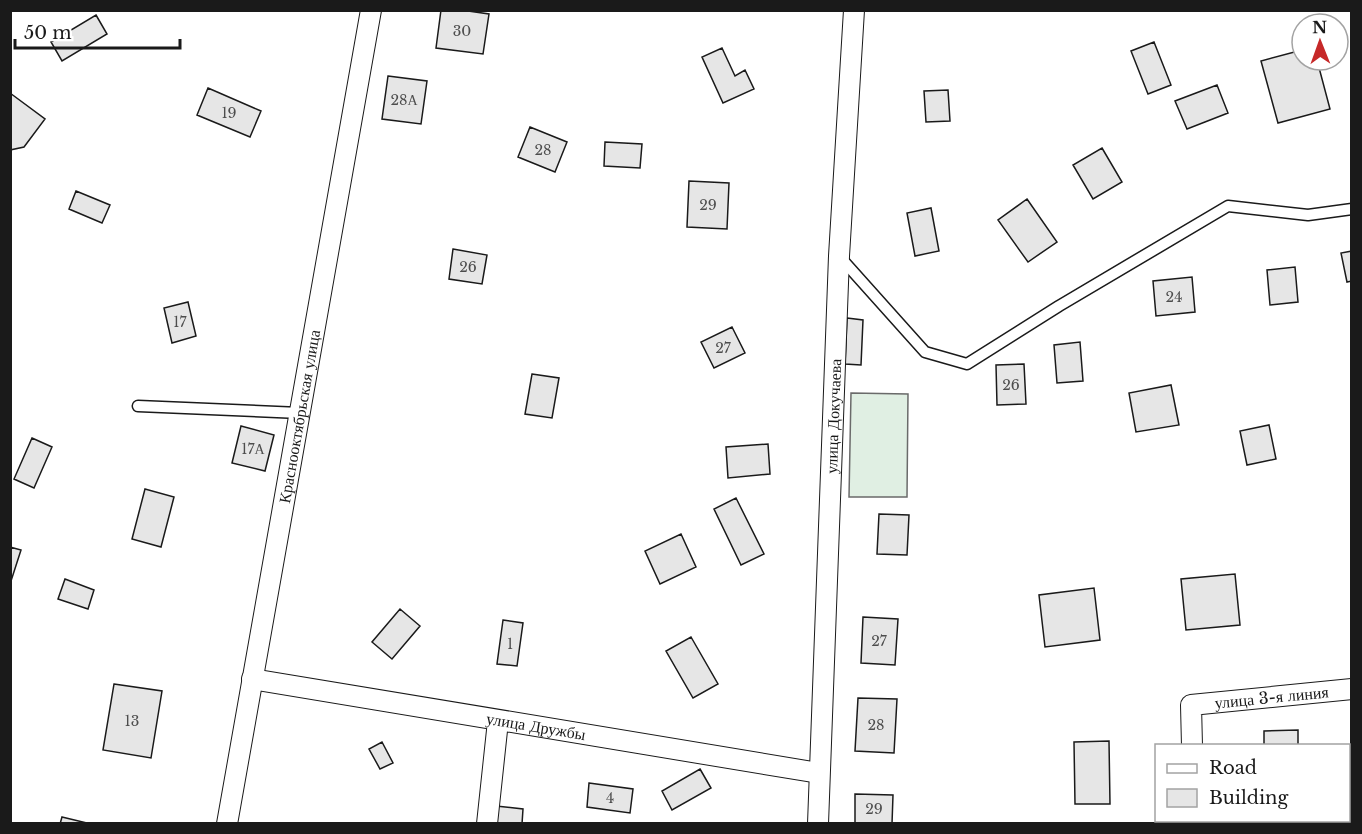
<svg xmlns="http://www.w3.org/2000/svg" width="1362" height="834" font-family="'Libre Baskerville',serif">
<style>
.pitch{fill:#e0efe3;stroke:#6a6a6a;stroke-width:1.5}
.building{fill:#e6e6e6;stroke:#1a1a1a;stroke-width:1.5}
.lines{fill:none;stroke-linecap:round;stroke-linejoin:round}
.lane-casing{stroke:#1a1a1a;stroke-width:13}
.street-casing{stroke:#1a1a1a;stroke-width:22}
.lane{stroke:#fff;stroke-width:10}
.street{stroke:#fff;stroke-width:20}
.labels{text-anchor:middle;stroke-width:4.5;stroke-linejoin:round;paint-order:stroke}
.number-label{font-size:14px;fill:#4d4d4d}
.street-label{font-size:16px;fill:#1a1a1a;stroke:#fff}
</style>
<rect width="100%" height="100%" fill="#fff"/>
<path class="pitch" d="M851 393 908 394 907 497H849Z"/>
<path class="building" d="M441 10H461L489 14 483 54 436 48Z
M96 15 107 34 62 61 51 42Z
M1154 42 1171 85 1148 94 1131 51Z
M722 48 735 76 745 70 754 89 723 103 702 57Z
M1302 50V60H1317L1330 109 1278 123 1261 61Z
M388 76 427 81 421 124 382 119Z
M1217 85 1228 113 1187 129 1175 101Z
M208 88 261 111 250 137 197 115Z
M948 90 950 121 926 122 924 91Z
M10 93 45 119 24 147 10 150Z
M530 127 567 142 555 172 518 157Z
M605 142 642 144 640 168 604 166Z
M1102 148 1122 182 1093 199 1073 165Z
M689 181 729 183 727 229 687 227Z
M76 191 110 205 102 223 69 209Z
M1027 199 1057 242 1028 262 998 220Z
M931 208 939 251 915 256 907 213Z
M453 249 487 255 482 284 449 279Z
M1352 251V281L1347 282 1341 253Z
M1295 267 1298 302 1270 305 1267 270Z
M1192 277 1195 312 1156 316 1153 281Z
M188 302 196 336 172 343 164 308Z
M847 318 863 320 861 365 845 364Z
M732 327 745 353 714 368 701 342Z
M1080 342 1083 381 1057 383 1054 345Z
M1024 364 1026 404 997 405 996 365Z
M532 374 559 378 552 418 525 414Z
M1171 385 1179 425 1136 432 1129 393Z
M1269 425 1276 459 1247 465 1240 431Z
M241 426 274 435 265 471 232 463Z
M32 438 52 447 34 488 14 479Z
M768 444 770 474 728 478 726 447Z
M145 489 174 497 161 547 132 539Z
M736 498 764 554 741 565 714 509Z
M879 514 909 515 907 555 877 554Z
M681 534 696 567 660 584 645 551Z
M10 547 21 550 11 581H10Z
M1235 574 1240 625 1186 630 1181 579Z
M65 579 94 590 88 609 58 599Z
M1094 588 1100 640 1045 647 1039 595Z
M400 609 420 626 392 659 372 642Z
M863 617 898 619 895 665 861 663Z
M503 620 523 623 517 666 497 664Z
M691 637 718 684 693 698 666 651Z
M114 684 162 691 151 758 103 750Z
M858 698 897 699 894 753 855 751Z
M1298 730V746H1246L1264 745V731Z
M1109 741 1110 804H1075L1074 742Z
M382 742 393 763 380 769 369 749Z
M700 769 711 788 672 810 662 791Z
M589 783 633 789 630 813 587 807Z
M855 794 893 795 892 824H855Z
M496 806 523 809 522 824H495Z
M62 817 91 824H60Z"/>
<g class="lines">
<defs>
<path id="lane" d="M839 256 925 352 967 364 1059 306 1228 206 1308 215 1352 209
M138 406 300 413"/>
<g id="street">
<path id="s1" d="M252 679 819 773"/>
<path id="s2" d="M1192 746 1191 705 1352 689"/>
<path d="M1193 820V824"/>
<path id="s3" d="M227 824 371 10"/>
<path d="M487 824 498 721"/>
<path id="s4" d="M818 824 839 256 854 10"/>
</g>
</defs>
<use href="#lane" class="lane-casing"/>
<use href="#street" class="street-casing"/>
<use href="#lane" class="lane"/>
<use href="#street" class="street"/>
</g>
<g class="labels">
<g class="number-label">
<text x="462" y="36">30</text>
<text x="404" y="105">28А</text>
<text x="229" y="118">19</text>
<text x="543" y="155">28</text>
<text x="708" y="210">29</text>
<text x="468" y="272">26</text>
<text x="1174" y="302">24</text>
<text x="180" y="327">17</text>
<text x="723" y="353">27</text>
<text x="1011" y="390">26</text>
<text x="253" y="454">17А</text>
<text x="879" y="646">27</text>
<text x="510" y="649">1</text>
<text x="132" y="726">13</text>
<text x="876" y="730">28</text>
<text x="610" y="803">4</text>
<text x="874" y="814">29</text>
</g>
<g class="street-label">
<text dy="6" stroke="none"><textPath href="#s3" startOffset="414">Краснооктябрьская улица</textPath></text>
<text dy="6" stroke="none"><textPath href="#s4" startOffset="408">улица Докучаева</textPath></text>
<text dy="6" stroke="none"><textPath href="#s2" startOffset="122">улица 3-я линия</textPath></text>
<text dy="6" stroke="none"><textPath href="#s1" startOffset="288">улица Дружбы</textPath></text>
</g>
</g>
<rect width="1362" height="834" fill="none" stroke="#1a1a1a" stroke-width="24"/>
<rect x="1155" y="744" width="195" height="78" fill="#ffffff" stroke="#a3a3a3" stroke-width="1.5"/>
<rect x="1167" y="764" width="30" height="9" fill="#ffffff" stroke="#a3a3a3" stroke-width="1.5"/>
<text x="1209" y="774" font-size="18" fill="#1a1a1a">Road</text>
<rect x="1167" y="789" width="30" height="18" fill="#e6e6e6" stroke="#a3a3a3" stroke-width="1.5"/>
<text x="1209" y="804" font-size="18" fill="#1a1a1a">Building</text>
<g transform="translate(1320 42) rotate(359)"><circle r="28" fill="#ffffff" stroke="#a3a3a3" stroke-width="1.5"/>
<path d="M0-4.5L10 22L0 15L-10 22Z" fill="#c62828"/>
<text y="-9" font-size="16" font-weight="bold" text-anchor="middle" fill="#1a1a1a">N</text>
</g>
<path d="M15 39v9h165v-9" fill="none" stroke="#1a1a1a" stroke-width="3"/>
<text x="24" y="39" font-size="18" fill="#1a1a1a" stroke="#ffffff" stroke-width="4.5" paint-order="stroke">50 m</text>
</svg>
